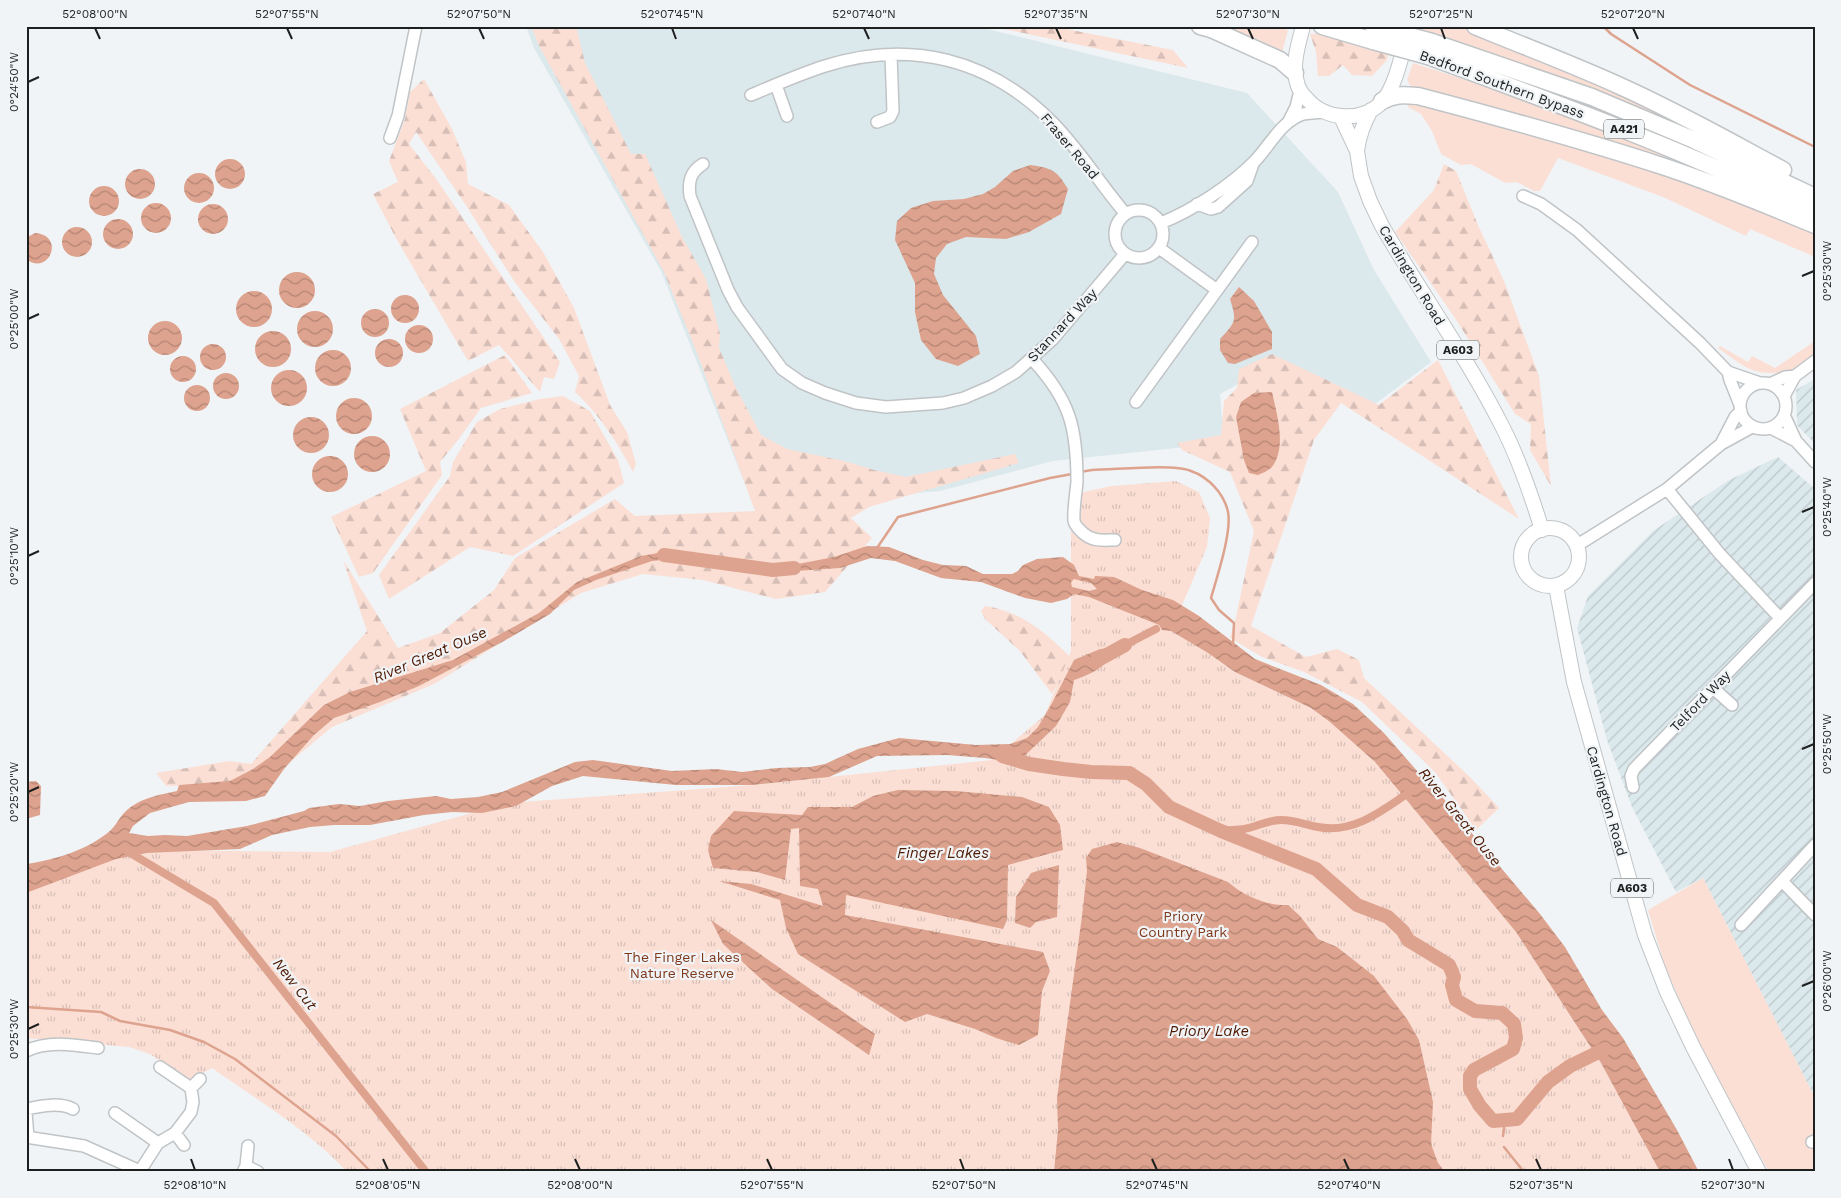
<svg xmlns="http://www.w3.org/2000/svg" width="1841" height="1198" font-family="'Work Sans',sans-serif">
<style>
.built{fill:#dbe8ec}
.industrial{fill:url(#industrial-furrows)}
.grass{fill:#fbdfd5}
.forest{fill:url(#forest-firs)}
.park{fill:url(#park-tufts)}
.water{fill:url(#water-waves);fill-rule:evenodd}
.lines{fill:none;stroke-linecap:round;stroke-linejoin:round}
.stream{stroke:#dea38e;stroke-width:2.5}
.canal{stroke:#dea38e;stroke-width:8}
.river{stroke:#dea38e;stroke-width:14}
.minor-casing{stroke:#c0c4c6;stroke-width:14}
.major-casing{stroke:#c0c4c6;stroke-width:16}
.highway-casing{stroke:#c0c4c6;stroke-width:19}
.minor{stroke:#fff;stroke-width:11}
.major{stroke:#fff;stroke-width:14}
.highway{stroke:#fff;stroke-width:16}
.highway-bridge-casing{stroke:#c0c4c6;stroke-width:19;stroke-linecap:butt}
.highway-bridge{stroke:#fff;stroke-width:16}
.ticks{fill:none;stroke:#1e2020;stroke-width:2}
.labels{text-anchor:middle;stroke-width:4.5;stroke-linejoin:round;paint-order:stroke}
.shield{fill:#f0f4f6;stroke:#5d6060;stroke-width:1}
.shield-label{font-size:12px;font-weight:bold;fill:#1e2020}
.street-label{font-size:14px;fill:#1e2020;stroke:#f0f4f6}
.park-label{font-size:14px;fill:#7f381c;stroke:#f0f4f6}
.water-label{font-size:15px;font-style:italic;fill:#4f1a04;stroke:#f0f4f6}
.neatline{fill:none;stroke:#1e2020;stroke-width:2}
.ticks-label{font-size:12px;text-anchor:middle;fill:#1e2020}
</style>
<defs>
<pattern id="industrial-furrows" width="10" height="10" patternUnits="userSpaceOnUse" patternTransform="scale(1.25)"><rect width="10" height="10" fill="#dbe8ec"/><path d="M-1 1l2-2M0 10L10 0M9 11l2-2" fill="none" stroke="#bcc7ca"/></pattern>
<pattern id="forest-firs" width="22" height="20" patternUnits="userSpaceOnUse" patternTransform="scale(1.25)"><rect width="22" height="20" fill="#fbdfd5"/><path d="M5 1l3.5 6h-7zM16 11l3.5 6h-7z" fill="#d7bfb7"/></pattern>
<pattern id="park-tufts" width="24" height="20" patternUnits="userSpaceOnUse" patternTransform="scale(1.25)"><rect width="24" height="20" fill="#fbdfd5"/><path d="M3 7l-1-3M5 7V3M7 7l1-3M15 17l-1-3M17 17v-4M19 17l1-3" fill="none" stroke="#d7bfb7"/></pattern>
<pattern id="water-waves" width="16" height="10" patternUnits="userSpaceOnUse" patternTransform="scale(1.25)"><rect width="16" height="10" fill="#dea38e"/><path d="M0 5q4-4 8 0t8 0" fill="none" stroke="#b38474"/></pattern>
</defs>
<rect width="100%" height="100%" fill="#f0f4f6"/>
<path class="built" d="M526 26H975L1247 93 1338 192 1374 270 1431 362 1375 404 1281 361 1220 394 1224 443 1053 461 940 491 754 507 661 271 534 48Z"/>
<path class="industrial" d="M1815 379V444L1797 425 1796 390Z
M1778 457 1815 489V1098L1703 878 1676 892 1632 807 1607 740 1577 628 1588 596 1653 531 1729 480Z"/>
<path class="grass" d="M1218 26H1273L1288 30 1282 53 1259 40Z
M1424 26H1467L1574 71 1743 153 1422 34Z
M1413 63 1491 88 1586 122 1784 204 1553 125 1435 92 1412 88 1407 80Z
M1408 101 1455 109 1722 193 1815 234V257L1750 229 1746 236 1663 197 1558 158 1540 191H1534L1517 182 1505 183 1471 164 1461 165 1441 154 1432 131 1421 114 1408 107Z
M1815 341V357L1802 367 1788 374 1786 372C1750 376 1746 367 1718 348L1720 346 1748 362 1752 356 1775 368Z
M1703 878 1815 1098V1172H1769L1698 1043 1665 966 1648 910Z"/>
<path class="forest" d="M531 26H576L585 63 631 154H645L682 237 706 279 720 334 719 348 736 388 761 435 787 449 844 461 874 470 906 477 1015 454 1019 463 869 507 851 518 872 538 825 592 776 599 703 580 643 574 581 593 434 684 332 727 264 784 166 786 156 773 229 761 251 764 367 631 343 560 398 648 440 633 494 590 515 558 615 499 635 516 755 511 697 353 664 272 539 46Z
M990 26H1051L1173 50 1188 68Z
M1324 33 1389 51 1387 60 1372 76 1352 75 1343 65 1329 76H1318L1316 52 1310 34Z
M424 79 452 129 466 162 468 184 509 205 543 252 574 308 610 405 627 432 636 464 633 472C617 442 600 415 575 392L579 376 559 339 514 281 467 207 416 132 409 144 437 180 560 362 554 379 544 377 540 392 499 345 468 361 397 240 373 194 398 182 389 161 405 119 410 92Z
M1444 164 1456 171 1478 225 1504 281 1539 376 1551 486 1530 450 1531 424 1515 414 1455 318 1395 232 1434 190Z
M1272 354 1379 405 1438 360 1519 519 1341 403 1314 440 1251 626 1306 657 1337 649 1359 660 1364 678 1470 777 1499 808 1476 830 1435 772 1362 702 1304 672 1262 657 1230 638 1236 617 1254 531 1230 472 1182 450 1177 443 1221 435 1224 401 1237 388 1239 369Z
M505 355 532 393 481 408 458 440 440 462 442 475 373 573 359 577 331 517 426 471 400 409Z
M563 396 590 411 618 460 624 483 513 556 470 547 389 599 379 575 450 476 453 462 477 422 500 409 540 399Z
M985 606C1021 611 1048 634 1072 659L1052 694 1020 651 985 619 981 611Z"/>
<path class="park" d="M1176 481 1199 492 1210 518 1207 547 1171 631 1208 653 1235 672 1311 708 1330 722 1375 762 1516 932 1601 1063 1660 1172H347C311 1132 256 1099 212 1068L189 1081 150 1054 129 1047 26 1038V892L115 850 330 852 508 803 753 785 992 760 1045 715 1071 651V495L1111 486Z"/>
<path class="water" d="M215 174a15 15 0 1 1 30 0a15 15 0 1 1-30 0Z
M1030 165C1051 168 1057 170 1068 189L1061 214 1029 232 1006 239 966 237 947 244 936 258 934 274 943 295 976 336 980 354 958 366 936 359 921 340 915 312V283L895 240 897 221 911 208 933 201 964 199 983 194 995 187 1013 171Z
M125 184a15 15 0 1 1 30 0a15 15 0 1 1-30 0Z
M184 188a15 15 0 1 1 30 0a15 15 0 1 1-30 0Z
M89 201a15 15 0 1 1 30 0a15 15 0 1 1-30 0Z
M141 218a15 15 0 1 1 30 0a15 15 0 1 1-30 0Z
M198 219a15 15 0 1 1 30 0a15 15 0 1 1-30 0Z
M103 234a15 15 0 1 1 30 0a15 15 0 1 1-30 0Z
M62 242a15 15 0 1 1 30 0a15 15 0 1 1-30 0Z
M35 233C66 235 49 277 26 259V238Z
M279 290a18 18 0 1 1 36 0a18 18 0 1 1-36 0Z
M1239 287 1254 301 1272 332V349L1235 364 1228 363 1220 350V339C1236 322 1237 321 1230 299Z
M236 309a18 18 0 1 1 36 0a18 18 0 1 1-36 0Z
M391 309a14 14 0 1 1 28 0a14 14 0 1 1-28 0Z
M361 323a14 14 0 1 1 28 0a14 14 0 1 1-28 0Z
M297 329a18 18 0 1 1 36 0a18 18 0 1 1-36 0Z
M148 338a17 17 0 1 1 34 0a17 17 0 1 1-34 0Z
M405 339a14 14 0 1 1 28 0a14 14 0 1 1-28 0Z
M255 349a18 18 0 1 1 36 0a18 18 0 1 1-36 0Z
M375 353a14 14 0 1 1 28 0a14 14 0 1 1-28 0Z
M200 357a13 13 0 1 1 26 0a13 13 0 1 1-26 0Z
M315 368a18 18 0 1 1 36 0a18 18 0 1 1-36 0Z
M170 369a13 13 0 1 1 26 0a13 13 0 1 1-26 0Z
M271 388a18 18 0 1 1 36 0a18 18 0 1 1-36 0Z
M213 386a13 13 0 1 1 26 0a13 13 0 1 1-26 0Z
M184 398a13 13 0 1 1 26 0a13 13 0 1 1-26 0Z
M1272 392C1277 415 1287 447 1272 467 1269 470 1263 473 1258 475L1249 473 1244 460 1236 417 1241 402 1254 393Z
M336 416a18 18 0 1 1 36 0a18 18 0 1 1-36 0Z
M293 435a18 18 0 1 1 36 0a18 18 0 1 1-36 0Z
M354 454a18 18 0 1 1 36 0a18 18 0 1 1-36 0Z
M312 474a18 18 0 1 1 36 0a18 18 0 1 1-36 0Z
M867 546 889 547 923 560 943 565 966 566 983 574H1012L1018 571 1023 565 1037 559 1063 557 1074 565 1079 576 1094 579 1095 576 1114 577 1142 590 1173 600 1199 616 1255 659 1321 685 1353 704 1384 733 1418 772 1431 779 1437 790 1459 818 1540 914 1565 947 1602 1010 1623 1038 1677 1130 1699 1172H1660L1601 1063 1516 932 1375 762 1330 722 1311 708 1235 672 1208 653 1171 631 1162 630 1159 625 1089 597 1074 594 1067 599 1051 603 1025 598 981 582 941 578 895 561 871 558 840 568 796 571 772 569 834 557ZM1074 579 1091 583 1097 589 1089 591 1072 587 1071 582Z
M669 551 693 555 719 562 682 558 652 561 596 580 574 590 550 614 504 641 419 686 380 702 334 718 314 735 284 769 265 796 246 801 189 802 150 813 133 826 129 833 148 836 165 835 187 836 247 826 304 811 309 808 339 804 360 806 388 801 436 796 451 799 478 797 502 792 575 762 593 760 672 771 716 769 742 772 776 768 810 767 825 764 858 749 899 738 976 745 1010 744 1027 738 1038 727 1052 703 1074 660 1100 649 1110 648 1113 653C1103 669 1091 674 1074 680L1070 702 1056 726 1017 763 985 758 947 755 877 756 829 777 753 785H676L583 776 552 786 516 806 482 813 452 812 424 815 370 825H334L310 827 272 835 240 849 146 853 116 859 26 893V864C55 860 88 850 111 830 116 825 119 818 125 812 139 798 159 795 177 791L179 785 230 781 253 769 270 757 324 705 350 692 453 660 539 613 577 582 641 556Z
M36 781 41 786 40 815 26 819V782Z
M898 790 956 791 1022 797 1049 807 1060 825 1063 850 1008 865 1007 920 1003 929 846 895 845 915 1043 952 1050 971 1042 991 1038 1035 1019 1045 996 1038 975 1029 927 1014 905 1022 798 954 786 928 780 900 719 881 751 884 823 906 818 889 800 886 799 828 791 829 785 880 757 872 713 868 708 850 711 836 734 811 802 815 808 807H852L873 796Z
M1117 842 1140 848 1228 882C1244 896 1267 906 1288 905L1300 916 1318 939 1337 947 1374 976 1407 1019 1419 1040 1433 1102 1431 1144 1438 1163 1445 1172H1054L1058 1130 1057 1098 1082 916 1087 871 1086 858 1092 849Z
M1059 865 1057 917 1036 922 1030 928 1015 923 1016 897 1031 873Z
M711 920 875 1034 869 1055 772 989 723 944Z"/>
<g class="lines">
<path class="stream" d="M1603 26 1611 34 1690 85 1815 147
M1080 472 1092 470C1114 470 1173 463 1191 471 1208 477 1224 493 1228 512 1232 532 1217 577 1211 598L1219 610 1234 623 1233 645
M877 548 898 517 1050 478 1072 474
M26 1007 101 1012 120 1021 170 1030 204 1042 235 1059 336 1136 371 1172
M1503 1136 1505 1120
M1504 1147 1524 1172"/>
<path class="canal" d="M1125 645 1156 629
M1221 831C1228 830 1236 830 1244 829 1256 827 1267 820 1281 820 1296 820 1305 825 1318 827 1354 834 1383 810 1411 791
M127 851 214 903 426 1172"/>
<path class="river" d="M664 555 773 570 794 568
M1096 661 1125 645
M1002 756 1029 764 1063 769 1091 772 1129 773 1146 784 1169 807 1221 831 1316 869 1357 905 1388 917 1403 931 1408 940 1449 965 1454 977 1452 985 1456 1000 1475 1011 1502 1013 1514 1024 1516 1038 1513 1049 1474 1070 1470 1076V1089L1480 1106 1493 1121 1517 1119 1548 1082 1570 1066 1605 1049"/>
<defs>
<path id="minor" d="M776 85 787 116
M751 95C775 85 800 74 825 66 910 39 990 59 1052 122 1080 150 1100 184 1125 213
M1289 121 1296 107 1300 91
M877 122 890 117 893 111 891 55
M390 138 398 116 416 26
M703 164C690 172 688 182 690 196L728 290 737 307 782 369 802 383 825 393 856 403 886 407 943 403 964 398 992 386 1016 372 1053 339 1125 254
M1523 196 1541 204 1577 230 1700 343 1728 372 1760 383
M1197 204 1211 209 1218 207 1247 181 1253 164
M1115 234a24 24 0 1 1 48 0a24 24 0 1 1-48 0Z
M1161 223C1193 210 1230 186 1254 162 1269 147 1281 121 1303 114 1309 113 1316 113 1322 112
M1159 248 1217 290
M1032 359C1070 400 1077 427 1077 482 1076 492 1073 512 1074 521 1075 526 1080 530 1083 533 1093 542 1103 540 1115 540
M1728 372 1730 380 1740 405
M1740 406a23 23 0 1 1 46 0a23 23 0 1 1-46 0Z
M1770 384 1785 377 1795 376
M1784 396 1795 376 1815 361
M1136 402 1252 242
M1784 415 1796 441
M1771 428 1796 441 1815 462
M1721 444 1735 417 1741 411
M1667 489 1719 553 1780 618
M1576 546 1667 489 1721 444 1752 427
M1713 688 1732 705
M1633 787 1631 776 1634 769 1815 583
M1782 881 1815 915
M1741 925 1815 845
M26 1051C48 1040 75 1045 98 1048
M160 1067 191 1088
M26 1109C41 1106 59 1102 73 1109
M26 1113 28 1137
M115 1113 158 1143
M175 1133 184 1145
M26 1137 84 1146 142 1172
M1812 1142 1815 1141
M246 1166 258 1172
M140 1171 158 1143 175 1133 191 1112 193 1102 191 1088 200 1079
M243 1172 246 1166 248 1146"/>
<path id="major" d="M1303 26C1298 46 1291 66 1298 86 1300 92 1303 95 1307 99 1325 120 1362 123 1382 102 1397 85 1403 48 1410 26
M1341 117 1357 151 1361 176 1370 201 1382 226C1421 293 1467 357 1502 426 1519 459 1531 494 1542 530
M1357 151C1359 135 1363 124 1371 110
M1521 557a29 29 0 1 1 58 0a29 29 0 1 1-58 0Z
M1556 586 1574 682 1645 935 1667 992 1693 1047 1759 1172"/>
<path id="highway" d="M1200 26 1211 29 1280 60 1295 73
M1322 26 1373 41
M1475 26C1523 46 1572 64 1620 86 1676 111 1729 141 1783 170
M1432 42 1592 97 1694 140 1815 197
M1428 56C1559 104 1690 152 1815 214
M1382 101C1394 94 1404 95 1418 96 1498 117 1579 139 1659 165 1712 182 1764 204 1815 225"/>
</defs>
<use href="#minor" class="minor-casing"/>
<use href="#major" class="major-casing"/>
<use href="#highway" class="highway-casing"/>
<use href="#minor" class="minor"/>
<use href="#major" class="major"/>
<use href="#highway" class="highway"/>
<defs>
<path id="highway-bridge" d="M1373 26 1432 42
M1373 41 1428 56"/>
</defs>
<use href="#highway-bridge" class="highway-bridge-casing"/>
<use href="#highway-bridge" class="highway-bridge"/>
</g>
<path class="ticks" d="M95 28 100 39M287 28 292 39M479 28 484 39M672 28 676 39M864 28 869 39M1056 28 1061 39M1248 28 1253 39M1441 28 1445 39M1633 28 1638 39M28 82 39 77M1802 276 1814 271M28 319 39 314M1802 512 1814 507M28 556 39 551M1802 749 1814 744M28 792 39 787M1802 986 1814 981M28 1029 39 1024M191 1159 195 1170M383 1159 388 1170M575 1159 580 1170M767 1159 772 1170M960 1159 964 1170M1152 1159 1157 1170M1344 1159 1349 1170M1536 1159 1541 1170M1729 1159 1733 1170"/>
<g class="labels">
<g class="shield">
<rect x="1604" y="119.5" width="40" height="19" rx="4"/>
<rect x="1437" y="340.5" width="42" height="19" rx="4"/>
<rect x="1611" y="878.5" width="42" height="19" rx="4"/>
</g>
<g class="shield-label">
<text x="1624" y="133">A421</text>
<text x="1458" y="354">A603</text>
<text x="1632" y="892">A603</text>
</g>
<g class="street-label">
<text transform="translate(1502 84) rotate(20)" y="5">Bedford Southern Bypass</text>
<text transform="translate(1070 146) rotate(50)" y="5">Fraser Road</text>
<text transform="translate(1412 275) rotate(59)" y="5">Cardington Road</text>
<text transform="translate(1062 325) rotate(-47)" y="5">Stannard Way</text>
<text transform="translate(1700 701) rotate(-46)" y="5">Telford Way</text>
<text transform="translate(1607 801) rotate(74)" y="5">Cardington Road</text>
</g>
<g class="park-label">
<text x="1183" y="921">Priory<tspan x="1183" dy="16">Country Park</tspan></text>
<text x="682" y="962">The Finger Lakes<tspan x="682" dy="16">Nature Reserve</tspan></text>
</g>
<g class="water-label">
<text transform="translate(430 655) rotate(-23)" y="5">River Great Ouse</text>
<text transform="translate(1460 817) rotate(51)" y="5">River Great Ouse</text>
<text x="943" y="858">Finger Lakes</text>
<text transform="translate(295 984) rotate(52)" y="5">New Cut</text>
<text x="1209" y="1036">Priory Lake</text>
</g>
</g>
<rect width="1841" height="1198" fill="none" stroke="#f0f4f6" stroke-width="55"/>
<rect x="28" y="28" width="1786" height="1142" class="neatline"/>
<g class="ticks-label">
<text x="95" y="18">52°08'00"N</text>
<text x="287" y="18">52°07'55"N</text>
<text x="479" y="18">52°07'50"N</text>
<text x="672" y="18">52°07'45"N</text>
<text x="864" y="18">52°07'40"N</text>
<text x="1056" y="18">52°07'35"N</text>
<text x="1248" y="18">52°07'30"N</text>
<text x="1441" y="18">52°07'25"N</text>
<text x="1633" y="18">52°07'20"N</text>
<text transform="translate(14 82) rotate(-90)" y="4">0°24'50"W</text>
<text transform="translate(1827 271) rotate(-90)" y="4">0°25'30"W</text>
<text transform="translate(14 319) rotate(-90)" y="4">0°25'00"W</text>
<text transform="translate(1827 507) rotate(-90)" y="4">0°25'40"W</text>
<text transform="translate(14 556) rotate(-90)" y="4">0°25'10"W</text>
<text transform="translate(1827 744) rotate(-90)" y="4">0°25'50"W</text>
<text transform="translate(14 792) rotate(-90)" y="4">0°25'20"W</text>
<text transform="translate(1827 981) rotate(-90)" y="4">0°26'00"W</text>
<text transform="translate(14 1029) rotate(-90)" y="4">0°25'30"W</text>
<text x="195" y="1189">52°08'10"N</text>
<text x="388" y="1189">52°08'05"N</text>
<text x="580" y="1189">52°08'00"N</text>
<text x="772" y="1189">52°07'55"N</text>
<text x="964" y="1189">52°07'50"N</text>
<text x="1157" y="1189">52°07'45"N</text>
<text x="1349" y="1189">52°07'40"N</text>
<text x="1541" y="1189">52°07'35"N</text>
<text x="1733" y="1189">52°07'30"N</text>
</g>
</svg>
